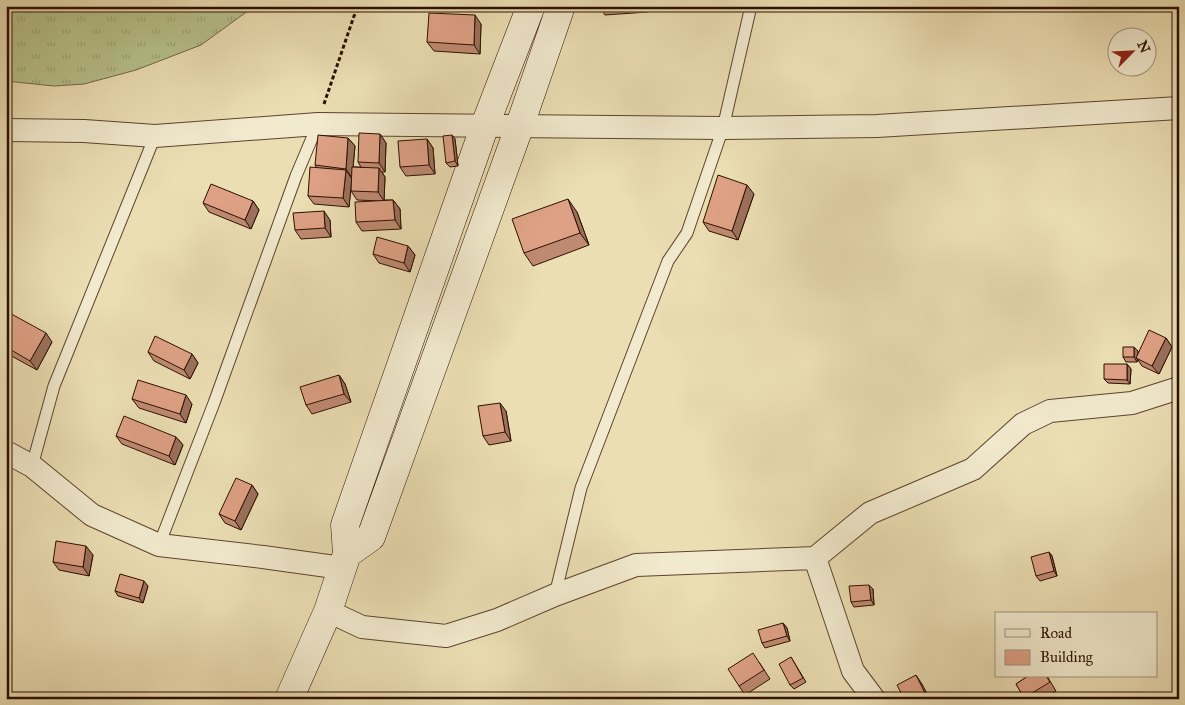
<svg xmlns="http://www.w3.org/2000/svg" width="1185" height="705" font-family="'IM FELL Great Primer',serif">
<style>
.grass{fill:url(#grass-tufts);stroke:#726846}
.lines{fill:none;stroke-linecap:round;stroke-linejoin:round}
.service-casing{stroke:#5c432d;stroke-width:13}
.minor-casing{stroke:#5c432d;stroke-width:24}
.secondary-casing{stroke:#2c0f00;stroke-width:29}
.path{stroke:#2c0f00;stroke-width:3;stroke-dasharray:4 2.5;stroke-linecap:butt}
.service{stroke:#f2eace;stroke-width:11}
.minor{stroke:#f2eace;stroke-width:22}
.secondary{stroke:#f2eace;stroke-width:28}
.wall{fill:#bf8a72;stroke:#2c0f00}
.shaded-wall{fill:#9b715d;stroke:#2c0f00}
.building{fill:#dea185;stroke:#2c0f00}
</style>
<defs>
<pattern id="grass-tufts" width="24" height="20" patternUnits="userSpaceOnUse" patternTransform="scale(1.25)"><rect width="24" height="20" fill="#b7c18c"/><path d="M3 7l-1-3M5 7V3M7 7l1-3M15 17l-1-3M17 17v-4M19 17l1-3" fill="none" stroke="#9ea577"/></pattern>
</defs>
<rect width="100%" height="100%" fill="#ebdeb3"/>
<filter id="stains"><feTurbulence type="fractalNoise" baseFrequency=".004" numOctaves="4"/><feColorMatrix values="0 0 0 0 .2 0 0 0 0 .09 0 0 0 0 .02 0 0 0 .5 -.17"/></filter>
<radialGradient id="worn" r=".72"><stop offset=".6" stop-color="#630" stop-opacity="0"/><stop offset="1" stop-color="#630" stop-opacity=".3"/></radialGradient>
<path class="grass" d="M6 6H260L245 13 201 45 136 70 84 84 54 86 6 81Z"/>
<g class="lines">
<defs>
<path id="service" d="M32 466 54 386 155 136
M159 545 214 403 296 176 318 124
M555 595 581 488 668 261 687 233 723 128 751 6"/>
<path id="minor" d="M6 130 84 131 155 136 318 124 723 128 877 126 1179 108
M6 452 32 466 92 515 159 545 263 557 342 568
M815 558 853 671 874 699
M328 611 362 627 446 636 497 620 555 595 636 565 815 558 870 513 973 469 1023 424 1050 411 1132 403 1179 388"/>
<path id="secondary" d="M347 554 371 537 520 125 561 6
M289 699 328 611 347 554 345 525 485 125 531 6"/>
</defs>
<use href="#service" class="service-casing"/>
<use href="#minor" class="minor-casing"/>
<use href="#secondary" class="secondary-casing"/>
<path class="path" d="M324 104 354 16 360 6"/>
<use href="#service" class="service"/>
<use href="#minor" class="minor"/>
<use href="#secondary" class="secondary"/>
</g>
<path class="wall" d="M599 6H647L648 12 605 15Z
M481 24 480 54 434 51 427 42Z
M380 134 386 143 385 172H382L385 177 384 200H393L400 209 401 229 362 231 356 222 380 201 357 200 351 191V184L349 207 314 204 308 196 317 168 315 165 348 138 355 146 353 167H361L358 162Z
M452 135 455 139 458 166 450 167 446 163Z
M427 139 433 148 435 174 406 176 400 167Z
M754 194 738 240 709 231 703 222Z
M253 201 259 210 251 229 209 212 203 203Z
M577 212 589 245 533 266 524 253Z
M330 220 331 237 301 239 295 230Z
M408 246 415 255 410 272 379 263 373 254Z
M6 311 52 342 37 370 6 353Z
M1166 338 1172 347 1159 374 1142 366 1138 360 1137 362H1126L1123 357 1138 351V354Z
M148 352 192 354 198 363 190 379 154 361Z
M1127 364 1131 369 1130 384 1108 383 1104 379Z
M339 375 345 384 351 402 312 414 306 405Z
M132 399 192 404 186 423 139 408Z
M506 411 511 441 489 445 483 436Z
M116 436 176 437 183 445 175 465 122 444Z
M252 485 258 494 241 530 225 523 219 514Z
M1049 552 1052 556 1057 576 1040 581 1036 576Z
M93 555 89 576 59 570 53 562Z
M148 586 143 603 118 596 115 591Z
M873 589 874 605 854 607 851 602Z
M783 623 787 628 790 641 765 648 762 643Z
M791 657 806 682 794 689 790 685Z
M759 662 770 679 745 695 739 686Z
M1028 676H1047L1056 691 1044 699H1025L1016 684Z"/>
<path class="shaded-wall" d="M643 6H647L648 12Z
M475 15 481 24 480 54 474 45Z
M380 134 386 143 385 172 379 163Z
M452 135 455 139 458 166 455 161Z
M348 138 355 146 352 178 346 169Z
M427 139 433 148 435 174 429 165Z
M379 168 385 177 384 201 378 192Z
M346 170 352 179 349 207 343 198Z
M747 185 754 194 738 240 732 231Z
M568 199 577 212 589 245 580 233Z
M393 200 400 209 401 229 395 220Z
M253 201 259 210 251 229 245 220Z
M324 211 330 220 331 237 325 228Z
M408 246 415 255 410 272 404 263Z
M46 333 52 342 37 370 30 361Z
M1166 338 1172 347 1159 374 1152 366Z
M1134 347 1138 351V358H1136L1138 360 1137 362 1134 357Z
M192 354 198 363 190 379 184 370Z
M1127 364 1131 369 1130 384 1127 380Z
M339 375 345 384 351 402 344 394Z
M186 395 192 404 186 423 180 414Z
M500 403 506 411 511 441 505 432Z
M176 437 183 445 175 465 169 456Z
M252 485 258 494 241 530 235 521Z
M86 546 93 555 89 576 83 567Z
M1049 552 1052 556 1057 576 1054 571Z
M144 581 148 586 143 603 139 598Z
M869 585 873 589 874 605 871 600Z
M783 623 787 628 790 641 787 636Z
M916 675 922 684 930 699H928Z"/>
<path class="building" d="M429 13 475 15 474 45 427 42Z
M359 133 380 134 379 163 358 162Z
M318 135 348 138 346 169 315 165Z
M452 135 455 161 446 163 443 136Z
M427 139 429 165 400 167 398 141Z
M310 167 346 170 343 198 308 196Z
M352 167 379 168 378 192 351 191Z
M718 175 747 185 732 231 703 222Z
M211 184 253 201 245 220 203 203Z
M568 199 580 233 524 253 512 219Z
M393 200 395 220 356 222 355 202Z
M324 211 325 228 295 230 293 213Z
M377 237 408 246 404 263 373 254Z
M6 311 46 333 30 361 6 347Z
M1149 330 1166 338 1152 366 1136 358Z
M155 336 192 354 184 370 148 352Z
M1123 347H1134V357H1123Z
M1104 364H1127V380L1104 379Z
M339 375 344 394 306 405 300 387Z
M138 380 186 395 180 414 132 399Z
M500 403 505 432 483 436 478 406Z
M124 416 176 437 169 456 116 436Z
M236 478 252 485 235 521 219 514Z
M56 541 86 546 83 567 53 562Z
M1049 552 1054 571 1036 576 1031 557Z
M120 574 144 581 139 598 115 591Z
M869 585 871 600 851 602 849 586Z
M783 623 787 636 762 643 758 630Z
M753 653 764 670 739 686 728 669Z
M791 657 803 678 790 685 779 664Z
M916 675 928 699H904L897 685Z
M1028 676H1046L1050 682 1024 698 1016 684Z"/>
<rect width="1185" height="705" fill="none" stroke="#ebdeb3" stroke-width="25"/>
<rect x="8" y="8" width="1170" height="690" fill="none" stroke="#2c0f00" stroke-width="2.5"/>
<rect x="12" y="12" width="1160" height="680" fill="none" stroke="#2c0f00"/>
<rect x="995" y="612" width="162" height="65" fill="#f2eace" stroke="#a3927c"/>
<rect x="1005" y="629" width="25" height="8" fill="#f2eace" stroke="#a3927c"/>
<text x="1040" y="638" font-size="15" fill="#2c0f00">Road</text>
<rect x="1005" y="650" width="25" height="15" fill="#dea185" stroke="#a3927c"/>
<text x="1040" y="662" font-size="15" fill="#2c0f00">Building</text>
<g transform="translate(1132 52) rotate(66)"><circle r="24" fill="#f2eace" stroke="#a3927c"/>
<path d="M0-4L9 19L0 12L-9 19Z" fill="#8f2418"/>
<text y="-8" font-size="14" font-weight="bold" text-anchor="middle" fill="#2c0f00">N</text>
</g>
<rect width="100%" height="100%" filter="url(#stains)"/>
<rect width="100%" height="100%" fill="url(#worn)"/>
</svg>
